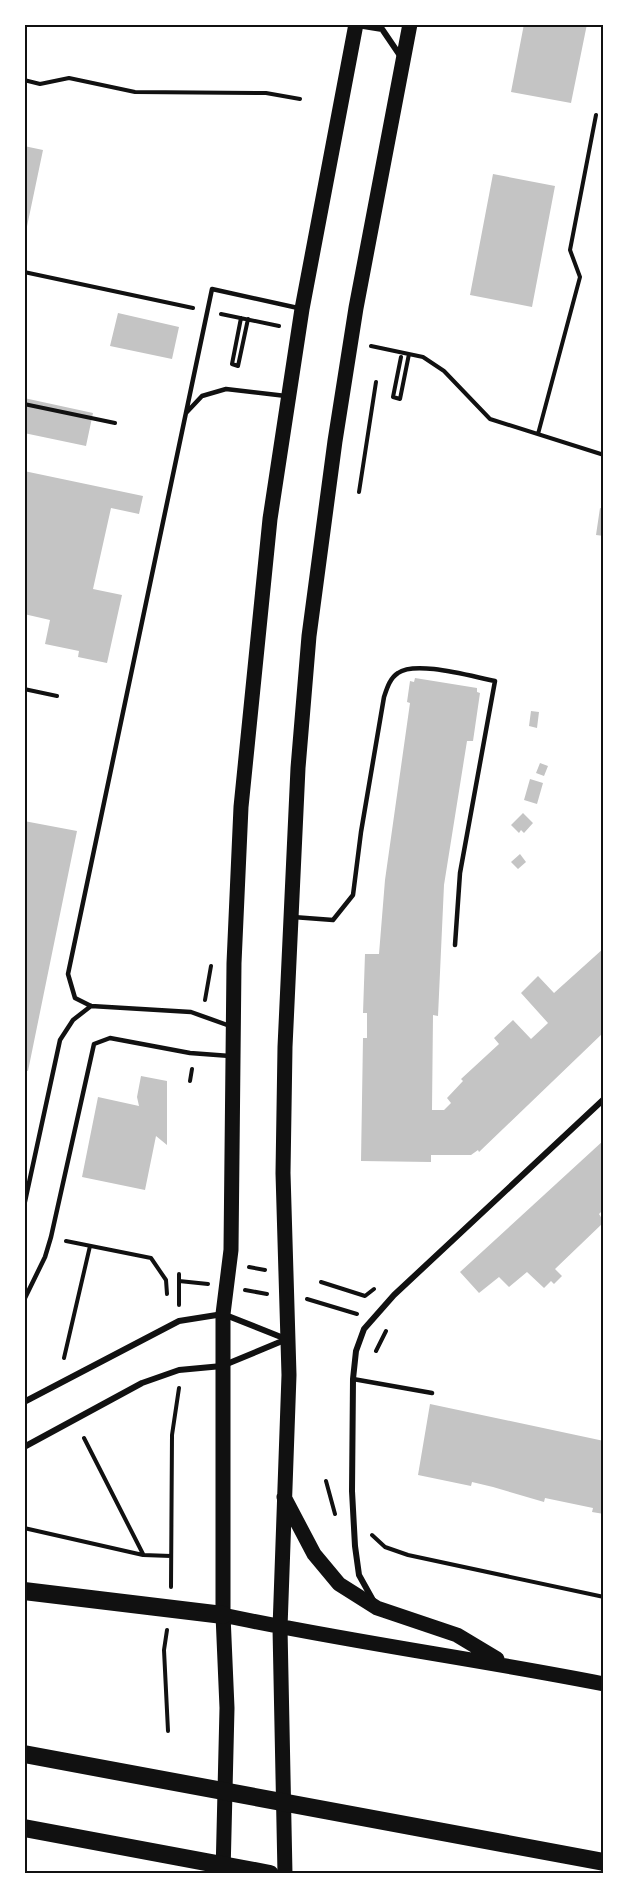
<svg xmlns="http://www.w3.org/2000/svg" width="628" height="1898" font-family="Barlow,sans-serif">
<style>
.building{fill:#c4c4c4}
.lines{fill:none;stroke-linecap:round;stroke-linejoin:round}
.path{stroke:#111;stroke-width:4}
.service{stroke:#111;stroke-width:4.5}
.minor{stroke:#111;stroke-width:6}
.primary{stroke:#111;stroke-width:15}
.motorway{stroke:#111;stroke-width:18}
.neatline{fill:none;stroke:#111;stroke-width:2}
</style>
<rect width="100%" height="100%" fill="#fff"/>
<path class="building" d="M524 24H587L571 103 511 92Z
M24 146 43 150 25 236H24Z
M493 174 555 186 532 307 470 295Z
M118 313 179 327 172 359 110 346Z
M24 398 93 413 86 446 24 433Z
M24 471 143 496 139 514 111 508 93 589 122 595 107 663 78 657 79 651 45 644 50 620 24 614Z
M600 508 604 509V536L596 535Z
M415 678 477 688V692L480 693 473 741H467L444 885 438 1016 433 1015 432 1110H444L451 1103 447 1098 463 1081 461 1079 499 1044 494 1038 513 1020 531 1039 548 1023 521 993 538 976 554 993 604 948V1032L479 1152 478 1150 471 1155H431V1162L361 1161 363 1038H367V1013H363L365 954H379L385 880 410 703 407 702 410 681 414 682Z
M531 711 539 712 537 728 529 726Z
M540 763 548 766 544 776 536 773Z
M530 779 543 783 537 804 524 800Z
M523 813 533 823 524 833 521 830 519 833 511 825Z
M24 821 77 831 28 1071 24 1070Z
M520 854 526 862 518 869 511 862Z
M141 1076 167 1081V1145L156 1136 145 1190 82 1177 98 1097 139 1106 137 1097Z
M604 1140V1209L599 1214 604 1222 555 1269 562 1276 554 1284 551 1281 544 1288 527 1272 509 1287 499 1277 479 1293 460 1272Z
M430 1404 604 1441V1514L592 1512 593 1508 545 1498 544 1502 493 1487 472 1482 471 1486 418 1475Z"/>
<g class="lines">
<path class="path" d="M24 80 40 84 69 78 135 92 266 93 300 99
M24 272 193 308
M221 314 279 326
M241 318 232 364 238 366 248 319
M371 346 423 357 444 371 490 419 604 455
M401 357 393 397 400 399 409 354
M24 404 115 423
M538 434 580 277 570 250 596 115
M359 492 376 382
M24 689 57 696
M205 1000 211 966
M190 1081 192 1069
M66 1241 151 1258 166 1280 167 1294
M249 1267 265 1270
M179 1274V1305
M179 1281 208 1284
M321 1282 365 1296 374 1289
M245 1290 267 1294
M307 1299 357 1314
M376 1351 386 1331
M64 1358 90 1246
M84 1438 143 1554
M326 1481 335 1514
M24 1528 143 1555 171 1556
M372 1535 385 1547 408 1555 604 1597
M171 1587 172 1435 179 1388
M167 1630 164 1650 168 1731"/>
<path class="service" d="M186 413 202 396 226 389 286 396
M293 917 333 920 353 895 361 832 384 697C387 688 390 678 398 673 416 660 473 677 495 681L460 873 455 945
M230 1026 191 1012 91 1006 75 998 68 974 212 289 298 308
M24 1206 60 1040 73 1020 91 1006
M24 1300 45 1257 51 1237 94 1044 110 1038 190 1053 230 1056
M353 1379 432 1393"/>
<path class="minor" d="M357 25 382 29 401 57
M24 1402 179 1321 223 1314 286 1339
M24 1447 142 1383 179 1370 222 1366 287 1339
M374 1602 359 1575 355 1546 352 1491 353 1379 356 1351 364 1329 394 1295 604 1099"/>
<path class="primary" d="M284 1497 314 1554 339 1584 377 1608 457 1635 497 1659
M223 1615C349 1642 478 1659 604 1684
M223 1874 227 1708 223 1615V1314L231 1250 234 963 241 807 270 519 302 309 356 24
M285 1874 280 1628 289 1375 283 1173 285 1047 298 768 309 636 335 441 356 308 410 24"/>
<path class="motorway" d="M24 1591 223 1615
M24 1754 604 1862
M24 1828 270 1874"/>
</g>
<rect width="628" height="1898" fill="none" stroke="#ffffff" stroke-width="51"/>
<rect x="26" y="26" width="576" height="1846" class="neatline"/>
</svg>
